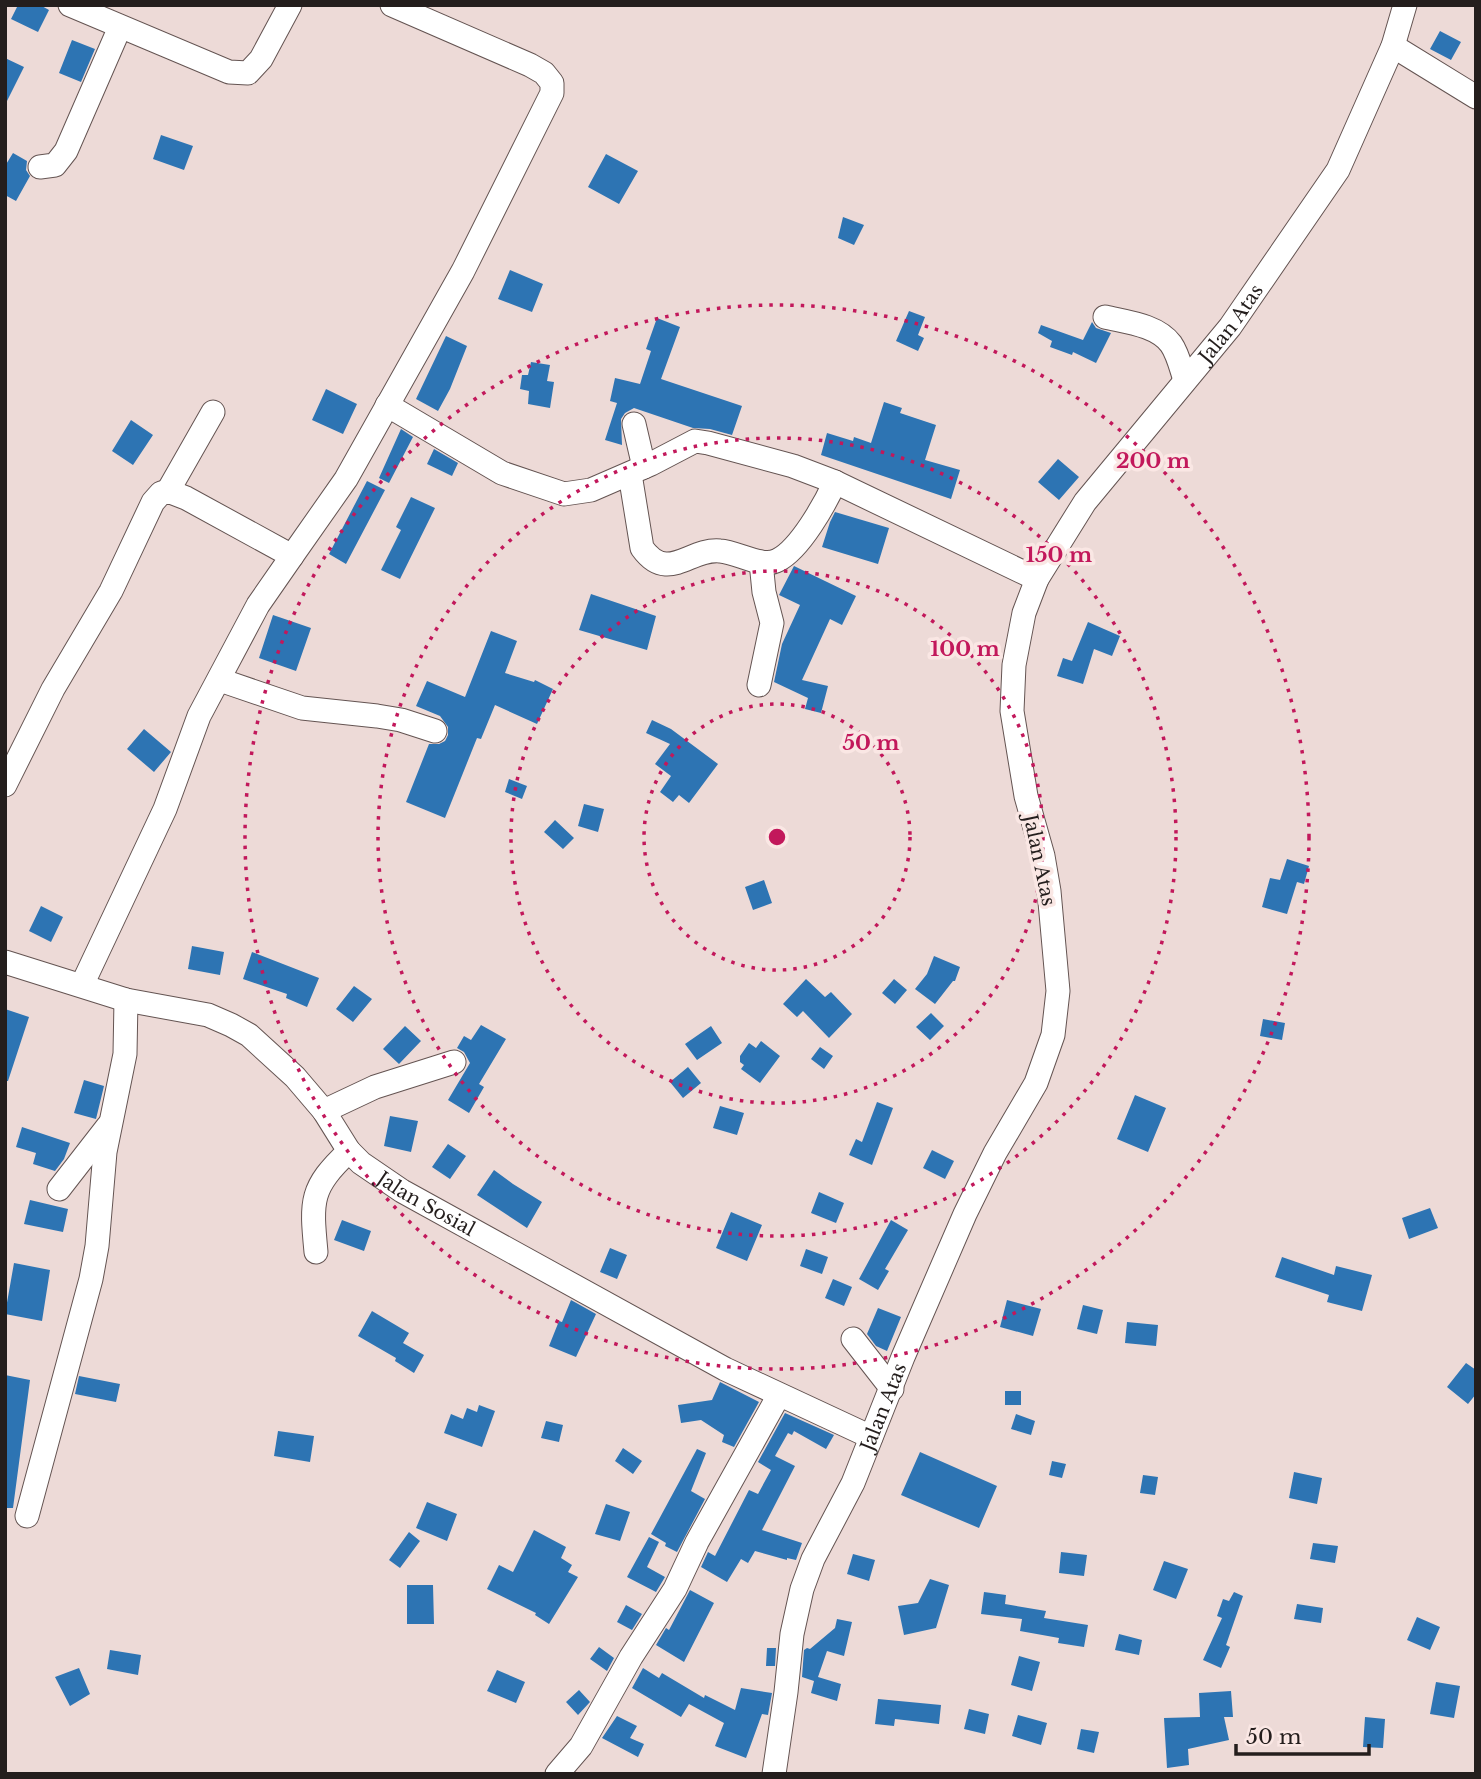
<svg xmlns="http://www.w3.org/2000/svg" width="1481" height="1779" font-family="'Libre Baskerville',serif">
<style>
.building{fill:#2d74b3}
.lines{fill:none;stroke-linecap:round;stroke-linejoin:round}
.minor-casing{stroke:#645452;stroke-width:25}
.minor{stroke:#fff;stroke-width:23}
.ring{fill:none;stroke:#c2185b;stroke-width:3.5;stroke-dasharray:3.5 7}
.labels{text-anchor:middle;stroke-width:7;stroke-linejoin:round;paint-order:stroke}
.street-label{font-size:19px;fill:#241e1d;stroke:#fae7e4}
.centre{fill:#c2185b;stroke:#fae7e4;stroke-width:3.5}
.ring-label{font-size:21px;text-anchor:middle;font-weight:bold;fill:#c2185b;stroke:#fae7e4;stroke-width:7;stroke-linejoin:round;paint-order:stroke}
</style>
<rect width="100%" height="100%" fill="#eddad7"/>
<path class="building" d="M18 5H40L49 10 38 32 11 19Z
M1440 31 1461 42 1451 60 1430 49Z
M72 40 95 49 81 82 59 73Z
M5 58 24 67 5 105Z
M161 135 193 146 184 170 153 159Z
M13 153 27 161 26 170 30 176 16 201 5 195V166Z
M606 154 638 171 619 204 588 187Z
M843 217 864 225 854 245 838 238Z
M510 270 543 284 532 312 498 299Z
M909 311 925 317 918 335 924 338 918 351 896 341Z
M657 318 680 327 661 379 742 406 732 435 710 429 693 428 634 408 625 413 621 419 622 445 605 440 617 403 610 401 615 378 640 384 651 351 646 349Z
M1092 322 1096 328 1111 333 1096 363 1073 352 1072 355 1050 347 1052 341 1038 333 1041 325 1083 340Z
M446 336 467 346 450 389 438 411 416 399Z
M531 362 550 365 547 381 554 382 550 408 528 404 529 391 520 389 522 375H528Z
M326 389 357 404 343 434 312 420Z
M884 402 902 408 900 413 936 425 925 460 960 470 951 499 821 455 827 433 853 441 854 437 871 443Z
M131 420 153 435 133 465 112 451Z
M401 429 413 437 389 483 379 478Z
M434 449 458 463 452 476 427 464Z
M1058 459 1079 477 1059 500 1038 482Z
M367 481 385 490 346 564 329 554Z
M411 497 435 508 400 579 381 570 401 530 396 527Z
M835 512 889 528 878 564 822 547 830 522Z
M794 566 856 596 842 625 830 619 802 680 828 686 821 713 805 709 808 698 774 682 782 644 800 605 779 595Z
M591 594 656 616 647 650 579 630Z
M273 615 311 628 296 671 259 658Z
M1088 622 1120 636 1112 656 1094 649 1083 684 1057 676 1063 658 1072 661Z
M491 631 517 641 505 673 534 682 535 680 553 689 537 724 495 705 481 739 477 738 445 818 406 802 429 744H439L445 741 448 735V727L440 716 416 706 427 681 465 697Z
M652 720 671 729 718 764 689 803 679 795 673 802 660 792 671 776 655 764 670 744 646 733Z
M144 729 171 752 154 772 127 749Z
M509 779 527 786 522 799 505 792Z
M584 804 604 809 598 832 578 826Z
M555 820 574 838 563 849 544 832Z
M1287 859 1309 866 1304 884 1297 882 1287 914 1262 907 1270 878 1280 880Z
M764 880 772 903 753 910 745 887Z
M41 906 63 917 51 942 29 931Z
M192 946 224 952 220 975 188 969Z
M252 952 319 978 307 1007 286 998 287 994 243 979Z
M934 956 960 967 955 981H953L935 1004 915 989 927 974Z
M806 979 825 997 831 992 852 1014 829 1038 803 1011 797 1017 783 1004Z
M894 979 907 990 895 1004 882 993Z
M354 986 372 999 353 1022 336 1009Z
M5 1009 29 1017 8 1081H5Z
M931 1013 944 1026 930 1040 916 1027Z
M1263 1019 1285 1023 1282 1040 1260 1036Z
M481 1025 506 1039 479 1084 484 1087 469 1113 448 1100 470 1063 464 1052 457 1048 464 1036 471 1040Z
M405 1026 421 1041 399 1064 383 1049Z
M711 1026 722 1043 697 1060 685 1044Z
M761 1041 780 1056 760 1083 741 1069 744 1065 740 1062V1056L749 1043 756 1048Z
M820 1047 833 1056 824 1069 811 1059Z
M688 1067 701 1083 683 1098 670 1082Z
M84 1080 104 1086 96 1119 74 1113Z
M1135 1095 1166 1108 1148 1152 1117 1139Z
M877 1102 893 1108 872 1165 849 1155 856 1139 862 1142Z
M720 1106 744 1113 737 1135 713 1128Z
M390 1116 418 1121 411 1152 384 1146Z
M22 1127 70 1143 64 1159 55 1171 33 1164 36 1153 16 1147Z
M448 1144 466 1156 450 1179 432 1167Z
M932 1150 954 1161 945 1179 923 1168Z
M494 1170 513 1184 542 1202 527 1228 477 1195Z
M819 1192 844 1203 836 1223 811 1213Z
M30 1200 68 1209 63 1232 24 1224Z
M1430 1208 1438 1228 1409 1239 1402 1218Z
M731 1212 762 1225 747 1261 716 1248Z
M342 1220 371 1231 364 1251 334 1240Z
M891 1220 908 1230 885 1269 889 1271 878 1290 859 1279Z
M610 1248 627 1255 617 1279 600 1272Z
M806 1249 828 1257 822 1274 800 1266Z
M1282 1257 1334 1275 1336 1266 1372 1275 1362 1311 1327 1302 1329 1295 1275 1277Z
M14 1263 50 1270 42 1321 5 1314Z
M833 1279 852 1287 844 1306 825 1298Z
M571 1300 596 1314 576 1357 549 1346 559 1321 562 1322Z
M1007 1300 1041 1309 1033 1336 1000 1327Z
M1083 1305 1103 1310 1097 1334 1077 1329Z
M878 1308 901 1317 887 1351 876 1346 867 1334Z
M372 1311 409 1333 403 1343 424 1355 414 1373 395 1361 396 1358 358 1336Z
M1127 1322 1158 1325 1156 1346 1125 1343Z
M1466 1363 1476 1370V1394L1468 1404 1447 1387Z
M5 1375 30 1380 13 1508H5Z
M79 1376 120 1384 116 1402 75 1394Z
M720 1382 759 1402 734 1447 722 1442 724 1435 701 1420 681 1423 678 1405 712 1400Z
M1005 1391H1021V1405H1005Z
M479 1405 495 1411 482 1447 444 1433 451 1414 463 1419 467 1408 477 1412Z
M785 1413 834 1435 826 1449 794 1431 792 1435 788 1433 775 1456 795 1466 762 1530 802 1543 796 1560 787 1558V1560L755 1551 748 1563 741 1559 727 1582 701 1567 708 1552 715 1556 749 1490 758 1494 771 1470 758 1462Z
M1016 1414 1035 1421 1031 1435 1011 1429Z
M546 1421 563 1425 559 1442 541 1438Z
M278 1431 314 1436 310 1462 274 1456Z
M623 1448 642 1461 633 1474 615 1461Z
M697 1449 706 1453 691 1491 705 1499 677 1552 665 1546 666 1543 651 1534Z
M920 1452 997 1486 979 1528 901 1495Z
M1052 1461 1066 1464 1062 1478 1049 1475Z
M1294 1472 1322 1478 1317 1504 1289 1498Z
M1143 1475 1158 1477 1155 1495 1140 1493Z
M427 1502 457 1514 447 1541 416 1528Z
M606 1504 630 1512 620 1541 595 1534Z
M534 1530 566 1547 561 1558 572 1565 568 1572 578 1577 549 1624 535 1615 536 1613 487 1589 499 1565 513 1572Z
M409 1532 420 1541 400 1568 389 1560Z
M649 1537 659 1542 647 1567 665 1577 656 1592 627 1577Z
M1313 1543 1338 1546 1335 1563 1310 1559Z
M1061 1552 1087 1555 1084 1576 1059 1573Z
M853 1554 875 1560 869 1581 847 1574Z
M1164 1561 1188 1569 1176 1599 1153 1590Z
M930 1579 949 1585 936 1628 904 1635 898 1606 918 1603Z
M407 1585H433L434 1624H407Z
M690 1590 714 1603 684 1662 656 1645 666 1628 669 1630Z
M984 1592 1006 1595 1005 1604 1046 1611 1044 1618 1088 1625 1084 1647 1058 1643 1059 1638 1020 1631 1022 1619 981 1614Z
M1234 1592 1243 1596 1226 1645 1230 1647 1221 1668 1203 1660 1222 1618 1217 1616 1223 1599 1229 1601Z
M1297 1604 1323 1608 1321 1623 1294 1619Z
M626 1605 642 1614 632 1630 617 1622Z
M1417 1617 1440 1627 1430 1650 1407 1640Z
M837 1619 852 1622 844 1656 827 1651 818 1677 841 1684 837 1701 811 1693 814 1681 802 1677 804 1650 807 1648 810 1649 835 1628Z
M1119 1634 1142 1640 1139 1655 1115 1650Z
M599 1647 614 1658 607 1671 590 1659Z
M767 1648H776L775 1666H766Z
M110 1650 141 1655 138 1675 107 1669Z
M1019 1656 1040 1662 1032 1691 1011 1685Z
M79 1668 90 1694 70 1706 55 1677Z
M643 1668 659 1678 662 1673 704 1698 705 1695 735 1710 741 1688 772 1693 768 1715 762 1714 746 1758 715 1746 724 1723 689 1704 681 1717 632 1688Z
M497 1670 525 1682 516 1703 487 1691Z
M1436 1682 1460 1686 1454 1718 1430 1714Z
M579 1690 590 1702 578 1715 566 1702Z
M1231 1691 1233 1717H1224L1229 1740 1188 1749 1189 1765 1167 1768 1164 1718 1200 1717 1199 1693Z
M878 1699 941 1705 939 1724 895 1719 894 1726 875 1724Z
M969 1709 989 1714 985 1734 964 1729Z
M1018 1715 1047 1723 1041 1745 1012 1736Z
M617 1716 637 1726 630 1738 644 1744 638 1757 602 1738Z
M1365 1717 1385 1719 1383 1748 1363 1747Z
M1081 1729 1099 1732 1094 1753 1077 1749Z"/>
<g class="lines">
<defs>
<g id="minor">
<path d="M70 5 229 72 248 73 261 59 290 5"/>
<path d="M1393 46 1476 97"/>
<path d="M40 167 55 165 66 151 120 27"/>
<path d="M1105 317C1126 322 1157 325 1171 344 1178 354 1181 368 1185 380"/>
<path d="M387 405 502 473 564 494 591 490 651 464 695 441 708 443 793 466 835 482 1037 579"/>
<path d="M634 424 644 467"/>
<path d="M630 474 642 548C668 584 689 548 720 551 738 552 762 569 778 560 800 549 825 504 835 482"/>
<path d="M168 491 213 412"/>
<path d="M292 556 346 479 463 271 552 93V83L544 73 530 65 392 5"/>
<path d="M220 680 302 708 377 716 401 720 435 731"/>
<path d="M759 685 772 623 764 592 761 562"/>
<path d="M5 785 53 689 111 591 153 502 161 493 168 491 186 498 292 556 258 605 199 716 165 809 82 985"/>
<path id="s1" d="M5 962 126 1000 208 1015 231 1025 249 1035 295 1077 324 1111 349 1151 361 1163 402 1191 725 1369 871 1437"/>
<path d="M324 1111 375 1087 454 1062"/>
<path d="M59 1189 108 1126"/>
<path d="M316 1252C311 1200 310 1188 349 1151"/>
<path d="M853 1339 892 1389"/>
<path d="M27 1516 91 1279 97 1246 105 1152 125 1054 126 1000"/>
<path d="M557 1774 581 1746 631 1657 675 1589 697 1542 779 1395"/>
<path id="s2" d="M774 1774 786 1692 792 1634 802 1589 813 1559 853 1483 903 1357 965 1214 995 1153 1036 1083 1053 1035 1058 991 1049 891 1043 856 1026 796 1012 711 1014 665 1024 613 1037 579 1085 502 1230 327 1338 170 1393 46 1405 5"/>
</g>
</defs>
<use href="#minor" class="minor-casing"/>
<use href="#minor" class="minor"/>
</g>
<g class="ring">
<circle cx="777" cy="837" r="133"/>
<circle cx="777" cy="837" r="266"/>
<circle cx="777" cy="837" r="399"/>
<circle cx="777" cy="837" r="532"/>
</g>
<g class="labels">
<g class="street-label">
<text dy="7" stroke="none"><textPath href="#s2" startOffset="1582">Jalan Atas</textPath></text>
<text transform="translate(1040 860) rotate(78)" y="7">Jalan Atas</text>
<text dy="7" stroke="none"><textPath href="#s1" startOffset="504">Jalan Sosial</textPath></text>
<text dy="7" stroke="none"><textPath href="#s2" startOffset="387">Jalan Atas</textPath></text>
</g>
</g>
<circle cx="777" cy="837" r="10" class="centre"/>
<g class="ring-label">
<text x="1153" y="468">200 m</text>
<text x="1059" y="562">150 m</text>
<text x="965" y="656">100 m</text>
<text x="871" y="750">50 m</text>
</g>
<rect width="1481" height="1779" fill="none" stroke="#241e1d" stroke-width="14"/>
<path d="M1236 1744v10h133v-10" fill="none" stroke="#241e1d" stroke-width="3.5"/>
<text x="1246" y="1744" font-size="21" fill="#241e1d" stroke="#fae7e4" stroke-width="5" paint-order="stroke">50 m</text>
</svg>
